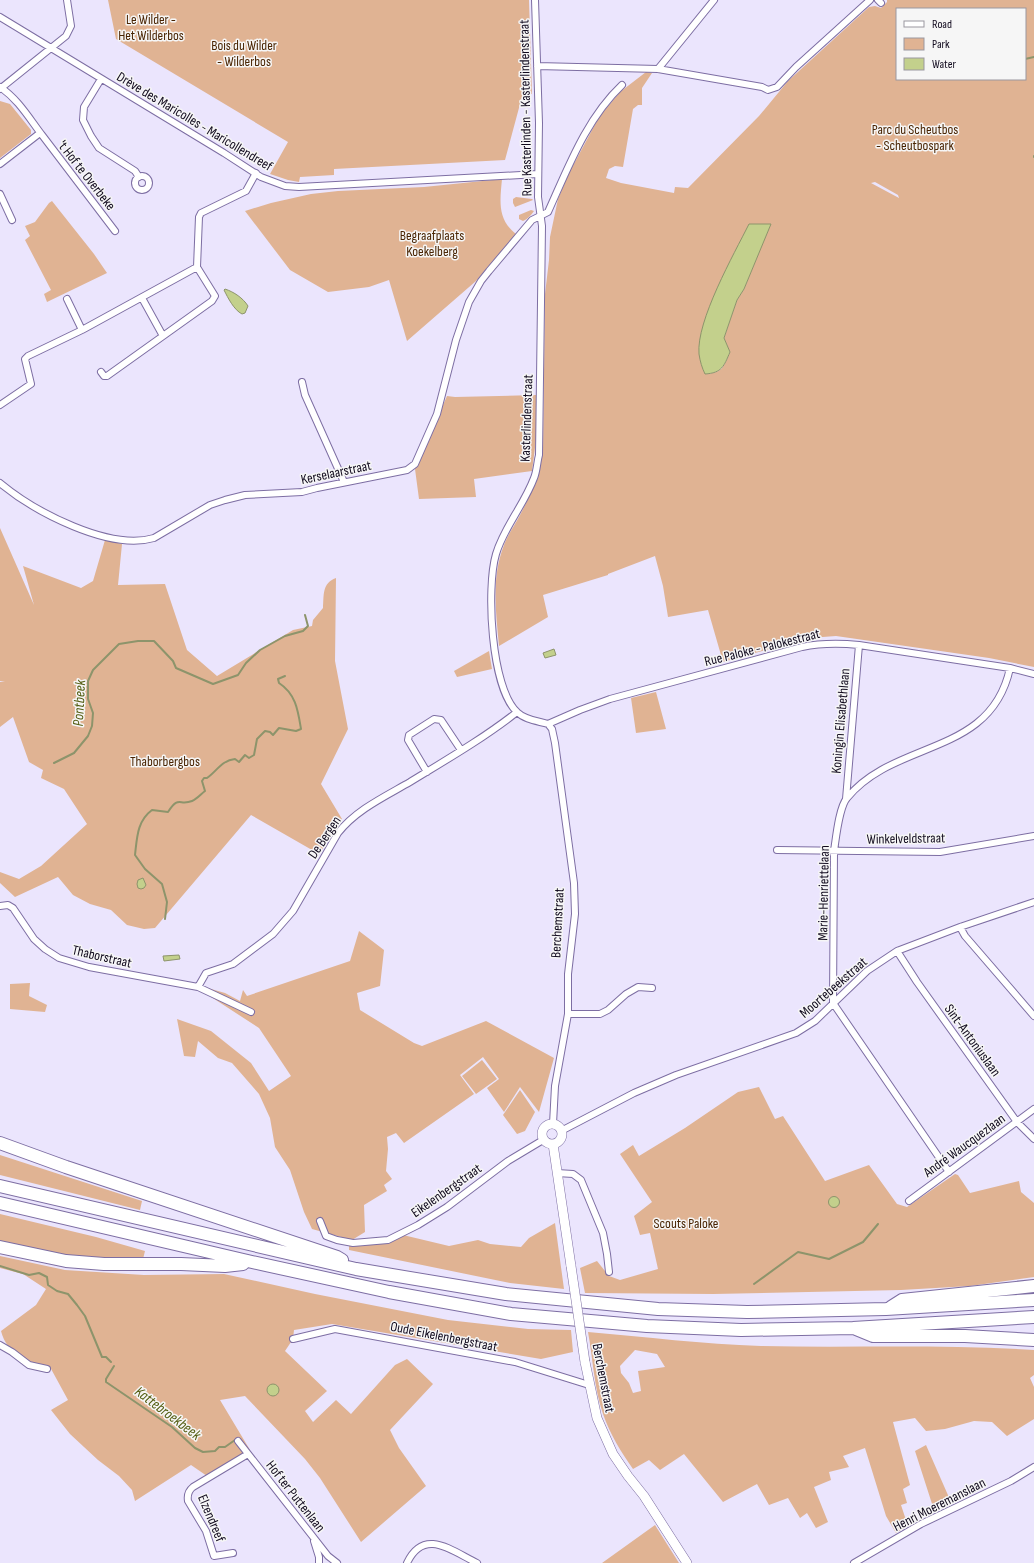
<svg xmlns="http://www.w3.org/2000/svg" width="1034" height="1563" font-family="'Sofia Sans Condensed',sans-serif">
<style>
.green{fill:#e0b393;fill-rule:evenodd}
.water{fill:#c3d08c;stroke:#8d946b}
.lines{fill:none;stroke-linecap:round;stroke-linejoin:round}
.stream{stroke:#8d946b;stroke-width:2}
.street-casing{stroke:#7d6ea3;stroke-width:8}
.secondary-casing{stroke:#7d6ea3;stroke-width:10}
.highway-casing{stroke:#7d6ea3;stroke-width:14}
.street{stroke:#fff;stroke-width:6}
.secondary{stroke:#fff;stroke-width:9}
.highway{stroke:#fff;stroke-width:12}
.secondary-bridge-casing{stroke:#7d6ea3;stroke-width:10;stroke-linecap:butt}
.secondary-bridge{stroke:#fff;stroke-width:9}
.labels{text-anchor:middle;stroke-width:3;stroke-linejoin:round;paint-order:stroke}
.park-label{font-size:14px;fill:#492402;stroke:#f6f6f6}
.street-label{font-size:14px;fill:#10091d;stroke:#f6f6f6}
.water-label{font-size:15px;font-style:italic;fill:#545e13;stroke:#f6f6f6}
</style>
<rect width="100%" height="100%" fill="#ebe5fd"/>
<path class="green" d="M108 0H529L532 94 523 93 505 160 334 169V175L300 177 299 182 288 180 270 174 288 142 116 39Z
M887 0H1034V667L989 658 836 636 809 638 723 662 708 610 668 617 663 586 655 556 608 574V575L543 595 548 617 499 646C496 612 491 578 504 545 508 534 515 525 520 515 532 492 539 474 543 448L545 294 549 260 550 237 558 199 568 175 599 117 620 92 646 72 652 73 642 88V105H638L633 109 623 167 615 166 609 169 606 178 621 183 674 193 675 187 688 188 759 116 788 81 869 7 875 6 881 8 887 2ZM897 9H1025V79H897ZM875 182 898 195 899 198 871 183ZM770 225 744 289 737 300 724 338 730 352C724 366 723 373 706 374L707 314 715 295 730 263Z
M0 101 10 104 31 130V134L0 158Z
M502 179C500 201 497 219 516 234L476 281 407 341 389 280 369 287 328 292 290 270 245 211 271 203 311 194 338 191 424 187Z
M516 197 532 199 533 200 515 207 513 203V199Z
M52 201 94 254 107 273 47 302 44 294 51 290 25 240 30 236 25 226 35 222 49 203Z
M531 210 534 211C531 215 528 219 523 221L519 219V215Z
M536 395V440L532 471 474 479 476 497 419 499 415 469 447 396 455 397Z
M0 528 34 605 23 566 81 588 93 581 105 540 122 544 118 585 165 584 187 650 217 676 293 630 312 626 313 620 323 608C324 595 322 583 336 578L335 661 348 729 321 784 342 819 319 854 251 815 155 928 144 929 127 925 111 910 90 904 73 895 58 877 15 897 0 883V872L19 879 41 866 87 824 64 789 41 778 43 770 29 762 13 717 0 727V682L5 681H0Z
M489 651 492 669 457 677 454 671Z
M656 692 666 729 636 733 631 698Z
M359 931 384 950 380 986 357 993 360 1010 414 1043 422 1046 486 1021 554 1058 539 1112 520 1087 504 1112 487 1088 499 1079 483 1057 460 1075 474 1094 404 1143 396 1133 387 1137 388 1149 386 1171 392 1179 384 1185 387 1191 364 1205 365 1232 352 1240 312 1229 304 1212 290 1170 275 1147 270 1118 259 1094 232 1063 218 1058 198 1041 195 1057 184 1056 177 1019 211 1031 251 1063 269 1091 291 1076 259 1028 202 991 204 987 225 993 240 1001 243 990 247 996 350 961Z
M30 983 29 996 47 1005 45 1012 10 1009V984Z
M482 1060 497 1079 476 1094 462 1076Z
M759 1087 775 1119 783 1116 825 1181 869 1165 897 1204 907 1207 955 1174 958 1175 970 1193 1019 1181 1021 1192 1034 1203V1277L970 1286 901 1290 713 1294 585 1293 580 1268 597 1261 609 1276 620 1280 658 1269 650 1233 640 1235 634 1216 652 1202 620 1154 633 1145 639 1156 685 1128 738 1092Z
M520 1090 535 1112 525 1131 517 1134 503 1115Z
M0 1155 142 1201 140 1210 0 1175Z
M0 1214 96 1237 145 1251 143 1259 69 1256 0 1242Z
M555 1223 564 1289 510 1283 349 1250V1245L403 1235 449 1246 478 1240 490 1244 521 1247 529 1238Z
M0 1256 65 1270 144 1275 224 1274 315 1294 448 1320 528 1329 571 1330 573 1352 541 1359 332 1324 294 1330 293 1339 285 1351 327 1391 305 1411 313 1422 336 1400 351 1414 395 1365 407 1359 433 1384 390 1430 399 1448 426 1486 361 1542 320 1478 305 1459 245 1396 220 1400 250 1450 207 1476 191 1465 135 1501 132 1490 119 1476 98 1460 70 1434 51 1410 68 1400 50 1367C28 1362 7 1355 1 1331L36 1305 46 1289 23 1274 0 1268Z
M588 1332C646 1337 703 1344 761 1346 852 1348 943 1344 1034 1350V1375L1030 1378 1034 1387V1419L1007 1436 992 1422 974 1421 945 1429 926 1431 915 1418 893 1422 910 1485 903 1489 907 1503 901 1505 908 1526 896 1533 886 1516 865 1448 843 1456 849 1467 829 1472 831 1480 814 1487 828 1522 816 1528 807 1513 800 1518 788 1498 769 1505 757 1484 723 1502 684 1454 660 1470 649 1460 633 1469C621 1452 610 1434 603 1414 594 1388 593 1359 588 1332ZM635 1350 657 1354 665 1367 638 1371 641 1391 633 1393 629 1383 621 1373 620 1366Z
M926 1445 951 1502 934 1510 915 1451Z
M655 1525 679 1563H602Z"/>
<path class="water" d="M749 224H771L744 289 737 300 724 338 730 352C724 366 722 373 705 374 702 368 700 361 699 354 696 321 734 254 749 224Z
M225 289C234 292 243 298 248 306L245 313 242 314C234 310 228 298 224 290Z
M554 649 556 655 545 658 543 653Z
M143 878 146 885 144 888 141 889 138 888 137 884 138 880Z
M179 955 180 959 164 961 163 956Z
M828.5 1202a5.5 5.5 0 1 1 11 0a5.5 5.5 0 1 1-11 0Z
M267 1390a6 6 0 1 1 12 0a6 6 0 1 1-12 0Z"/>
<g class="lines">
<path class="stream" d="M1025 59 1034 57
M1034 156V157
M54 763 74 753 88 736 92 726 93 713 88 699V681L93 670 119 644 138 641H154L173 661 176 668 213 684 238 675 246 663 260 650 285 636 303 631 308 626 305 615
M165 919 167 902 162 884 145 869 135 855C137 838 137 821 152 810L168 812C179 795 179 806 192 801 197 799 201 794 205 791L202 781 204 778H207C216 772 222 760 235 759L239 762 245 755 249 758 254 755 257 739 265 731 270 732 273 735 279 728 296 731 301 729C298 711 296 694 279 683L278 679 285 676
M0 1266 29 1275 39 1273 47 1277 48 1285 57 1291 68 1294 77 1305 85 1316 102 1357H106L111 1362
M754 1284 798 1252 829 1259 863 1242 878 1224
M114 1366 106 1379V1382L172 1427 195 1448 203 1452 215 1451 219 1447H225L235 1440"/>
<defs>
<path id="street" d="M535 0 539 123 538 197 542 226 539 455C537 462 537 471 534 478 524 505 504 527 496 554 486 588 491 688 517 712 525 720 538 721 548 724
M878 0 881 3
M0 17 224 153 261 177 285 186 299 187 538 174
M537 66 658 69 762 87 768 90 777 87 796 67 870 0
M658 69 714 0
M101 79 84 107 83 120 91 136 99 148 135 171 139 177
M0 87C18 99 29 118 42 135 66 167 91 199 115 231
M0 89 66 36 71 26 67 0
M0 164 40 133
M135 183a7 7 0 1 1 14 0a7 7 0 1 1-14 0Z
M0 194 12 220
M142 298 163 336
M67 299 82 330
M101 372 104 376H107L212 301 215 296 197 267
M302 382 305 395 344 482
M0 405 31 384 25 359 28 356 82 330 197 267 199 217 201 213 246 191 256 173
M0 483C35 512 109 551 154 538L210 505 225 500 245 495 302 492 317 488 407 470 415 464 437 414 456 340 469 302 481 281 489 271 532 220 548 212C568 168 586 119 622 85
M548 724 580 710 610 699 802 647C821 643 839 643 859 645L1010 668 1034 674
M548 724 552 729 555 743 574 883 575 914 568 974V1014L555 1086 553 1124
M427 772 408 740 409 735 434 719 441 720 461 750
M846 799 859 645
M777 850 940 852 1034 836
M0 906 8 905 13 908 34 939 45 949 59 958 89 967 198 987 251 1012
M960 927 965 936 1034 1016
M897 951 917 982 1017 1122 1034 1139
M198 987 206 973 233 964 273 934 293 911 338 833C356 810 384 797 410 782 446 760 484 738 517 712
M568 1014H600L608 1010 626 994 638 987 652 988
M561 1131 634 1093 676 1075 796 1033 815 1021 867 971 897 951 960 927 1034 902
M949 1172 833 1003 834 851C836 838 839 807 847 798 895 739 991 757 1010 668
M557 1173 573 1174 581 1180 603 1233 607 1254 609 1272
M909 1201 1034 1109
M320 1221 326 1236 337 1240 353 1243 388 1240 418 1225 447 1207 508 1161 543 1140
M293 1339 335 1329 515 1362 589 1385
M0 1345 12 1352 29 1365 47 1369
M238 1441 328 1556 337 1563
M314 1541 319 1557V1563
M233 1553 214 1556 206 1531 188 1501C187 1495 188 1491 193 1487L248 1454
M407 1563C424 1527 452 1551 477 1563
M854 1563 921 1524 1011 1481 1034 1467"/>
<path id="secondary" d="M542 1134a10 10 0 1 1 20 0a10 10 0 1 1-20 0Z
M553 1144 571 1266
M585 1362 597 1418 613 1454 628 1476 644 1496 687 1563"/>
<path id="highway" d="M0 1143 66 1167 337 1257 342 1260
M0 1186 356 1269 506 1294 658 1309 747 1312 886 1309 1034 1300
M0 1203 252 1262 389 1292 511 1314 647 1326 741 1330 853 1328 1034 1317
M0 1247 66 1261 104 1264H181L225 1266 243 1264
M891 1307 902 1300 1034 1286
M856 1329 873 1336H965L1034 1340"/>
</defs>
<use href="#street" class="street-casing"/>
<use href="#secondary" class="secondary-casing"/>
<use href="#highway" class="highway-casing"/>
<use href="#street" class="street"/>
<use href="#secondary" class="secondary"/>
<use href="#highway" class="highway"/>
<defs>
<path id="secondary-bridge" d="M571 1266 585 1362"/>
</defs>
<use href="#secondary-bridge" class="secondary-bridge-casing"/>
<use href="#secondary-bridge" class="secondary-bridge"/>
</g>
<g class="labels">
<g class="park-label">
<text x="151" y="24">Le Wilder -<tspan x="151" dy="16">Het Wilderbos</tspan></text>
<text x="244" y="50">Bois du Wilder<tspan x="244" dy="16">- Wilderbos</tspan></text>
<text x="915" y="134">Parc du Scheutbos<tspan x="915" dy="16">- Scheutbospark</tspan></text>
<text x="432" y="240">Begraafplaats<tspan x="432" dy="16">Koekelberg</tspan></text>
<text x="165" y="766">Thaborbergbos</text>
<text x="686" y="1228">Scouts Paloke</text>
</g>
<g class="street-label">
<text transform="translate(525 108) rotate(-91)" y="5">Rue Kasterlinden - Kasterlindenstraat</text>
<text transform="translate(195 121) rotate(31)" y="5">Drève des Maricolles - Maricollendreef</text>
<text transform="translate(87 175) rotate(52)" y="5">'t Hof te Overbeke</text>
<text transform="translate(526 418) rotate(-88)" y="5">Kasterlindenstraat</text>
<text transform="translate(336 472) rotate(-12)" y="5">Kerselaarstraat</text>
<text transform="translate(762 647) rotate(-14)" y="5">Rue Paloke - Palokestraat</text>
<text transform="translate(840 721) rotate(-85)" y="5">Koningin Elisabethlaan</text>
<text transform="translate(324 837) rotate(-56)" y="5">De Bergen</text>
<text transform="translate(906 838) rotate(-1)" y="5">Winkelveldstraat</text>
<text transform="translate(823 893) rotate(-89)" y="5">Marie-Henriettelaan</text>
<text transform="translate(557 923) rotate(-87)" y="5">Berchemstraat</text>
<text transform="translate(102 956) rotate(13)" y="5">Thaborstraat</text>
<text transform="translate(833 987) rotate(-41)" y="5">Moortebeekstraat</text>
<text transform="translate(973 1040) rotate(54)" y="5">Sint-Antoniuslaan</text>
<text transform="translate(964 1145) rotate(-36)" y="5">André Waucquezlaan</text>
<text transform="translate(446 1190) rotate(-35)" y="5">Eikelenbergstraat</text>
<text transform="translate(444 1336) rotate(11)" y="5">Oude Eikelenbergstraat</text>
<text transform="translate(604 1378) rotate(79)" y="5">Berchemstraat</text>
<text transform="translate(296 1496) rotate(52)" y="5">Hof ter Puttenlaan</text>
<text transform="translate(939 1504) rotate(-27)" y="5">Henri Moeremanslaan</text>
<text transform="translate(212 1518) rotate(67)" y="5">Elzendreef</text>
</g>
<g class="water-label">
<text transform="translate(79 703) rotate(-87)" y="5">Pontbeek</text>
<text transform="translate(168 1413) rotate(37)" y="5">Kattebroekbeek</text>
</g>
</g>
<rect x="896" y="8" width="130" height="72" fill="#f6f6f6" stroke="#9a979f"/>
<rect x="904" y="21" width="20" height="6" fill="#ffffff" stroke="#9a979f"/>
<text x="932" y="28" font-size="12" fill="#10091d">Road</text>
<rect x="904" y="38" width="20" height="12" fill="#e0b393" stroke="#9a979f"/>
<text x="932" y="48" font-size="12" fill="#10091d">Park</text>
<rect x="904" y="58" width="20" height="12" fill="#c3d08c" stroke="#9a979f"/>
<text x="932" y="68" font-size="12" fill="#10091d">Water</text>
</svg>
